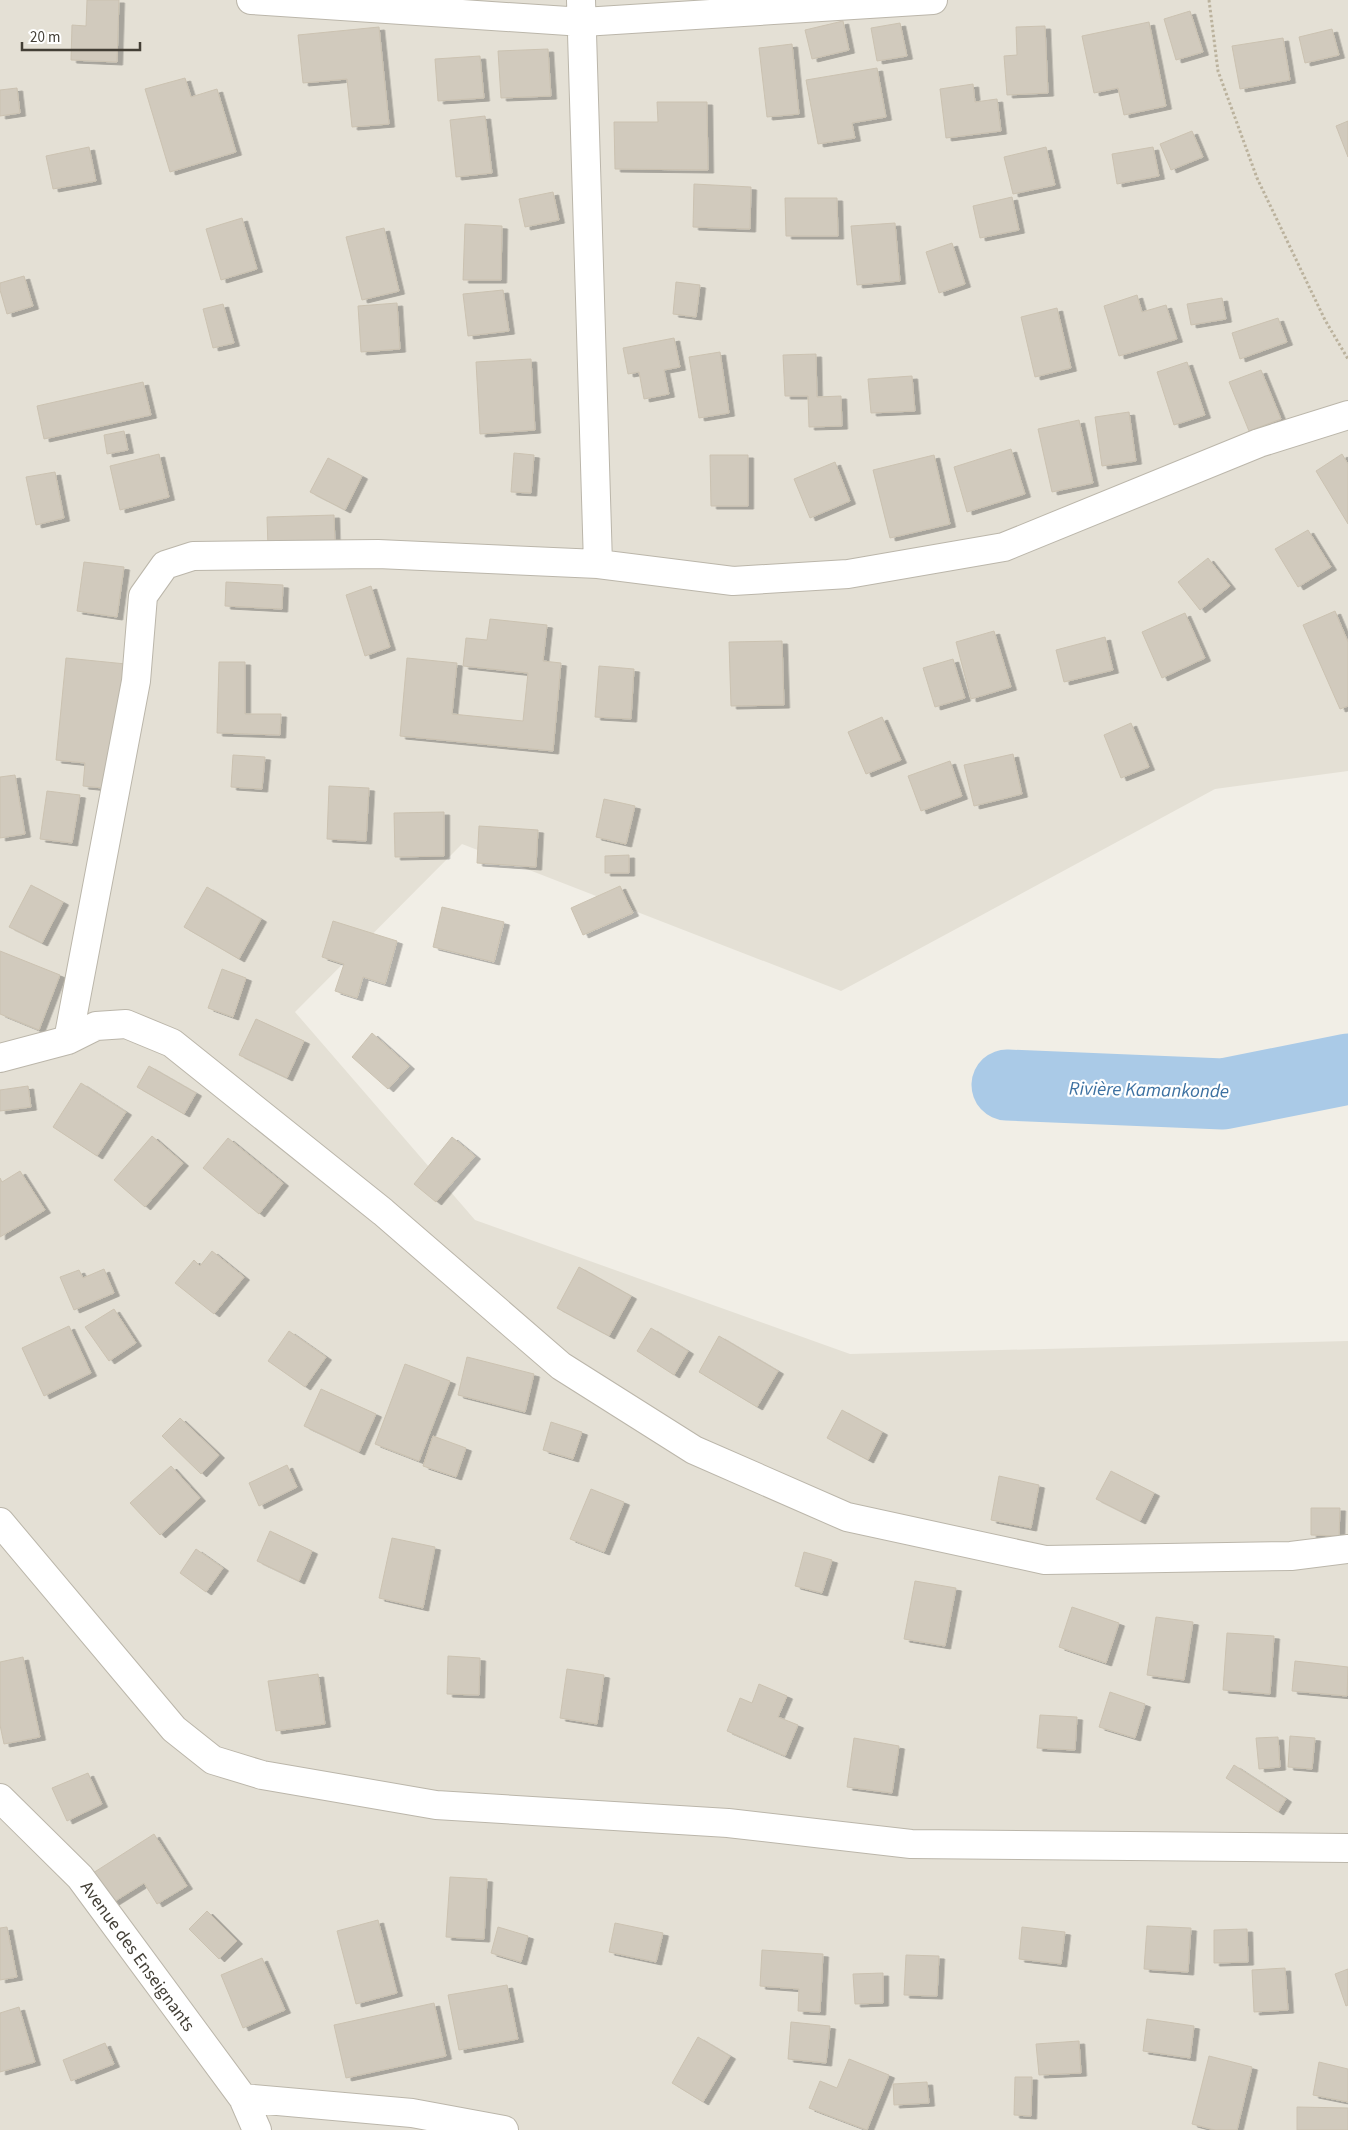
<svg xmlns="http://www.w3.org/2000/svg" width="1348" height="2130" font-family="'Source Sans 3',sans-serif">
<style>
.residential{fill:#e4e0d5}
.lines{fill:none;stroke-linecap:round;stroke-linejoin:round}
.river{stroke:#aacae7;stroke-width:71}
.building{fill:#d1cabd;stroke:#cbc2b1;filter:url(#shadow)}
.minor-casing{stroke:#bbb6aa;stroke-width:30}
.path{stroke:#bbb29d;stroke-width:3;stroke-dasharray:2.5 2.5;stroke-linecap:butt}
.minor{stroke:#fff;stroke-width:28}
.labels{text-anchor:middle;stroke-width:4.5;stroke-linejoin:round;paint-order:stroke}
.street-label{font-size:18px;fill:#433f36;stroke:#fff}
.water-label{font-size:19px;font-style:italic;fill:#3d71a1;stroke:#fff}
</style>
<defs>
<filter id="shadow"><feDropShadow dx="5.5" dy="3" stdDeviation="0" flood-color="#0004"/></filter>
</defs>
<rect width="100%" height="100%" fill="#f1eee6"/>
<path class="residential" d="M0 0H1348V771L1215 789 841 991 462 844 295 1012 475 1220 850 1354 1348 1341V2130H0Z"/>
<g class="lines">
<path class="river" d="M1007 1085 1223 1094 1348 1069"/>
</g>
<path class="building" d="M87 0H119L117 62 71 60 72 25 86 26Z
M1190 11 1203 52 1176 60 1164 19Z
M843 21 849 50 812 59 805 30Z
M1149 22 1166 106 1124 115 1118 88 1094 93 1082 36Z
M900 23 907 56 877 61 871 28Z
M1045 26 1048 93 1007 95 1004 56 1017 55 1016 27Z
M379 27 389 124 352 127 347 79 303 83 298 35Z
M1332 29 1339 55 1305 63 1299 37Z
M1283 38 1290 80 1240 89 1232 46Z
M792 44 799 114 767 117 759 48Z
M548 49 551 96 501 98 498 51Z
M480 56 484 98 438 101 435 59Z
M877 68 886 117 852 123 855 138 818 144 806 80Z
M185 78 191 97 217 89 236 152 170 172 145 89Z
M973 84 975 102 997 99 1001 131 946 138 940 89Z
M17 88 20 113 0 116V90Z
M657 102H707L708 170 615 169 614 122H658Z
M485 116 492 173 456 177 450 120Z
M1348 121V157L1336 126Z
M1192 131 1203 157 1171 170 1160 144Z
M89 147 96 181 53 189 46 156Z
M1046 147 1055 185 1013 194 1004 157Z
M1153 147 1159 176 1117 184 1112 154Z
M694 184 751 187 750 229 693 227Z
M553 192 559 220 525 227 519 199Z
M1012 197 1019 230 980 238 973 206Z
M785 198H837L838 236H786Z
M242 218 257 269 221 280 206 229Z
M895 223 900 281 857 285 851 226Z
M465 224 502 226 501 280H463Z
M384 228 399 291 362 300 346 237Z
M952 243 965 284 939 293 926 252Z
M24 276 33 306 7 314 0 290V283Z
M676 282 700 285 696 317 673 314Z
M503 290 509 331 468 336 463 294Z
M1137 295 1142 312 1166 305 1177 339 1119 356 1104 306Z
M1222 298 1226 319 1191 325 1187 304Z
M397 303 400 349 361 352 358 306Z
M223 304 234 343 213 348 203 309Z
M1057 308 1071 368 1035 377 1021 317Z
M1278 318 1287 342 1240 359 1232 333Z
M674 338 680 367 664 370 669 394 644 399 639 372 628 374 623 348Z
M720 352 729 413 699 418 689 357Z
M816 354 817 397 841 396 842 426 809 427 808 396H785L783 355Z
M531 359 535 430 480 434 476 362Z
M1187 362 1205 415 1174 425 1157 372Z
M1261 370 1281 419 1249 431 1229 382Z
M912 376 915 411 871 413 868 379Z
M143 382 151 415 44 439 37 406Z
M1129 412 1136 461 1102 466 1095 417Z
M1079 420 1093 483 1052 492 1038 429Z
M124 431 128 450 107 454 104 435Z
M1011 449 1025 494 967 512 954 467Z
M514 453 534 455 531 493 511 492Z
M159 454 169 497 120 510 110 466Z
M1342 454 1348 464V524L1316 471Z
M710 455H748V506H711Z
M934 455 950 524 890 538 873 470Z
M328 458 362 476 345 510 310 492Z
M835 462 850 501 810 518 794 479Z
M55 472 64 518 36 525 26 477Z
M334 515 335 545 268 548 267 517Z
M1308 530 1331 567 1298 587 1275 549Z
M1208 558 1230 586 1200 610 1178 582Z
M84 562 124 567 117 617 77 611Z
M226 582 283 585 282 609 225 606Z
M371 586 390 647 365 656 346 595Z
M1335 611 1348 642V706L1340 709 1303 625Z
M1185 613 1205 658 1162 678 1142 632Z
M490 619 547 625 543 661 561 663 553 751 400 736 407 658 457 663 452 714 523 721 528 673 463 666 466 638 487 640Z
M994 631 1011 687 971 699 956 642Z
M1105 637 1113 670 1064 682 1056 650Z
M782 641 784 705 731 706 729 642Z
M66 658 126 664 113 789 83 786 85 763 56 760Z
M953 659 965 698 935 707 923 668Z
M219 662H245V714H281L280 735 217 733Z
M599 666 634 669 631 719 595 717Z
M882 717 901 760 866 774 848 732Z
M1131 723 1149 767 1121 778 1104 735Z
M1013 754 1022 794 974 806 964 765Z
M233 755 265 757 262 789 231 787Z
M950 761 962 796 921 811 908 776Z
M15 775 25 834 0 838V777Z
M329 786 369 788 366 841 327 839Z
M47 791 80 795 72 843 40 839Z
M604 799 635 806 626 844 596 837Z
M444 812V856L395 857 394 813Z
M479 826 538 830 536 867 477 863Z
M629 855V873H605V856Z
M31 885 63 902 42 943 9 927Z
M620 886 633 913 583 935 571 908Z
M207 887 261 919 239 959 184 927Z
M442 907 504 922 494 962 433 947Z
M333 921 397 941 385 984 363 977 357 998 335 991 344 964 322 957Z
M0 951 60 975 39 1030 0 1014Z
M222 969 246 978 233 1017 208 1008Z
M256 1019 304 1041 287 1078 239 1055Z
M372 1033 409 1066 388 1089 352 1057Z
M149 1066 196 1093 184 1114 137 1087Z
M81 1083 126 1112 97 1156 53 1127Z
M28 1086 31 1107 0 1111V1090Z
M152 1136 183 1163 145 1207 114 1180Z
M452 1137 475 1156 436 1202 414 1184Z
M228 1138 283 1183 259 1214 203 1168Z
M20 1171 45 1210 0 1237V1178L2 1182Z
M212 1251 244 1277 214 1314 175 1283 194 1260 200 1266Z
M579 1267 631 1296 609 1336 557 1308Z
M104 1269 114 1293 74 1310 60 1277 79 1270 83 1278Z
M114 1309 136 1343 109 1361 85 1327Z
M69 1326 91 1373 44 1396 22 1348Z
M651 1328 688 1351 674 1375 637 1351Z
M289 1331 326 1357 305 1387 268 1361Z
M719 1336 778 1371 757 1407 699 1372Z
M467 1357 534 1374 525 1412 458 1395Z
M405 1364 450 1381 419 1461 375 1444Z
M321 1389 376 1414 359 1452 304 1426Z
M842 1410 882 1432 868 1460 827 1438Z
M180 1418 219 1455 201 1474 162 1436Z
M551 1422 582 1432 573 1459 543 1450Z
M433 1436 466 1448 456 1477 423 1466Z
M287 1465 297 1487 259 1506 249 1483Z
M171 1466 200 1498 160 1535 130 1503Z
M1111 1471 1154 1493 1140 1521 1096 1499Z
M999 1476 1039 1485 1031 1528 991 1520Z
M591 1489 624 1502 604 1552 570 1539Z
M1311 1508H1340L1339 1536 1311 1535Z
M270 1531 312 1551 299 1581 257 1561Z
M392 1538 435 1547 423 1608 379 1598Z
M196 1549 223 1568 206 1592 180 1573Z
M804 1552 832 1560 822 1593 795 1586Z
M915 1581 956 1588 945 1646 904 1639Z
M1072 1607 1119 1623 1106 1663 1059 1647Z
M1156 1617 1193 1622 1184 1680 1147 1675Z
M1227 1633 1274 1636 1270 1694 1223 1690Z
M448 1656 480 1658 479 1695 447 1694Z
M23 1657 40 1737 4 1744 0 1725V1662Z
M1295 1661 1348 1667 1347 1696 1292 1691Z
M567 1669 604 1675 597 1724 560 1718Z
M318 1674 325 1724 276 1731 268 1681Z
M759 1684 787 1696 778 1717 798 1725 785 1756 727 1731 740 1698 752 1703Z
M1110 1692 1145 1704 1135 1738 1099 1727Z
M1040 1715 1077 1717 1075 1750 1037 1748Z
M1290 1736 1315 1738 1312 1769 1288 1767Z
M1278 1737 1280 1767 1259 1769 1256 1738Z
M854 1738 899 1746 892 1793 847 1787Z
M1234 1765 1286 1799 1278 1812 1226 1778Z
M88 1773 102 1804 67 1821 52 1788Z
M154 1834 187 1886 157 1904 144 1883 112 1903 93 1873Z
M450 1877 487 1879 484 1939 446 1937Z
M207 1911 237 1941 219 1959 189 1929Z
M378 1920 397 1993 356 2004 337 1931Z
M615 1923 663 1933 656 1962 609 1952Z
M1147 1926 1191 1928 1188 1972 1144 1969Z
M7 1927 17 1977 0 1980V1928Z
M498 1927 528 1936 521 1962 491 1953Z
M1022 1927 1065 1932 1061 1964 1019 1959Z
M1247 1929 1248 1962 1214 1963V1930Z
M762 1950 823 1954 820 2012 798 2011 799 1989 760 1986Z
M906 1955 939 1956 937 1996 904 1995Z
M262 1958 285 2010 243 2028 221 1975Z
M1285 1968 1288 2010 1254 2012 1252 1970Z
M1348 1969V2005L1346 2006 1335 1974Z
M883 1973V2003L855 2004 853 1974Z
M507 1985 518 2039 459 2050 448 1995Z
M434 2003 446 2056 346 2078 334 2025Z
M19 2007 35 2062 0 2072V2013Z
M1147 2019 1194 2026 1190 2058 1143 2051Z
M791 2022 830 2026 826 2063 788 2059Z
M698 2037 730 2056 703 2102 672 2083Z
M1079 2041 1081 2073 1039 2075 1036 2044Z
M105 2043 114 2064 71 2081 63 2060Z
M1209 2056 1252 2067 1237 2130H1215L1192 2124Z
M849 2059 889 2075 867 2130 809 2108 820 2081 837 2088Z
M1319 2062 1348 2069V2102L1313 2095Z
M1015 2077H1032L1031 2116 1014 2115Z
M927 2082 929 2103 894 2105 893 2084Z
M1297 2107 1348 2108V2130H1297Z"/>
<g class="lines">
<defs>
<path id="minor" d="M251 0 583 22 933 0
M581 0 598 564
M68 1040 136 681 143 596 165 565 193 556 378 554 598 564 733 581 848 574 1004 547 1259 443 1348 415
M0 1058 68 1040 96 1026 126 1024 172 1043 383 1212 561 1366 694 1450 847 1517 1045 1560 1291 1556 1348 1549
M0 1522 174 1729 213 1760 262 1775 436 1805 728 1823 911 1844 1348 1848
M0 1798 80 1877 243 2098 257 2130
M243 2098 412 2113 504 2130"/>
</defs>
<use href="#minor" class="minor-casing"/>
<path class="path" d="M1209 0 1218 71 1257 178 1325 320 1348 359"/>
<use href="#minor" class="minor"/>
</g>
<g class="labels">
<g class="street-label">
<text transform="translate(138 1956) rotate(54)" y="6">Avenue des Enseignants</text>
</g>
<g class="water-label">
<text transform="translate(1149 1089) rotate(1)" y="7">Rivière Kamankonde</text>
</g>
</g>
<path d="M22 42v8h118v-8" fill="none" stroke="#433f36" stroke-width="2.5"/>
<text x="30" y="42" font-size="15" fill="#433f36" stroke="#ffffff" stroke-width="4" paint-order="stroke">20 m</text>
</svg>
